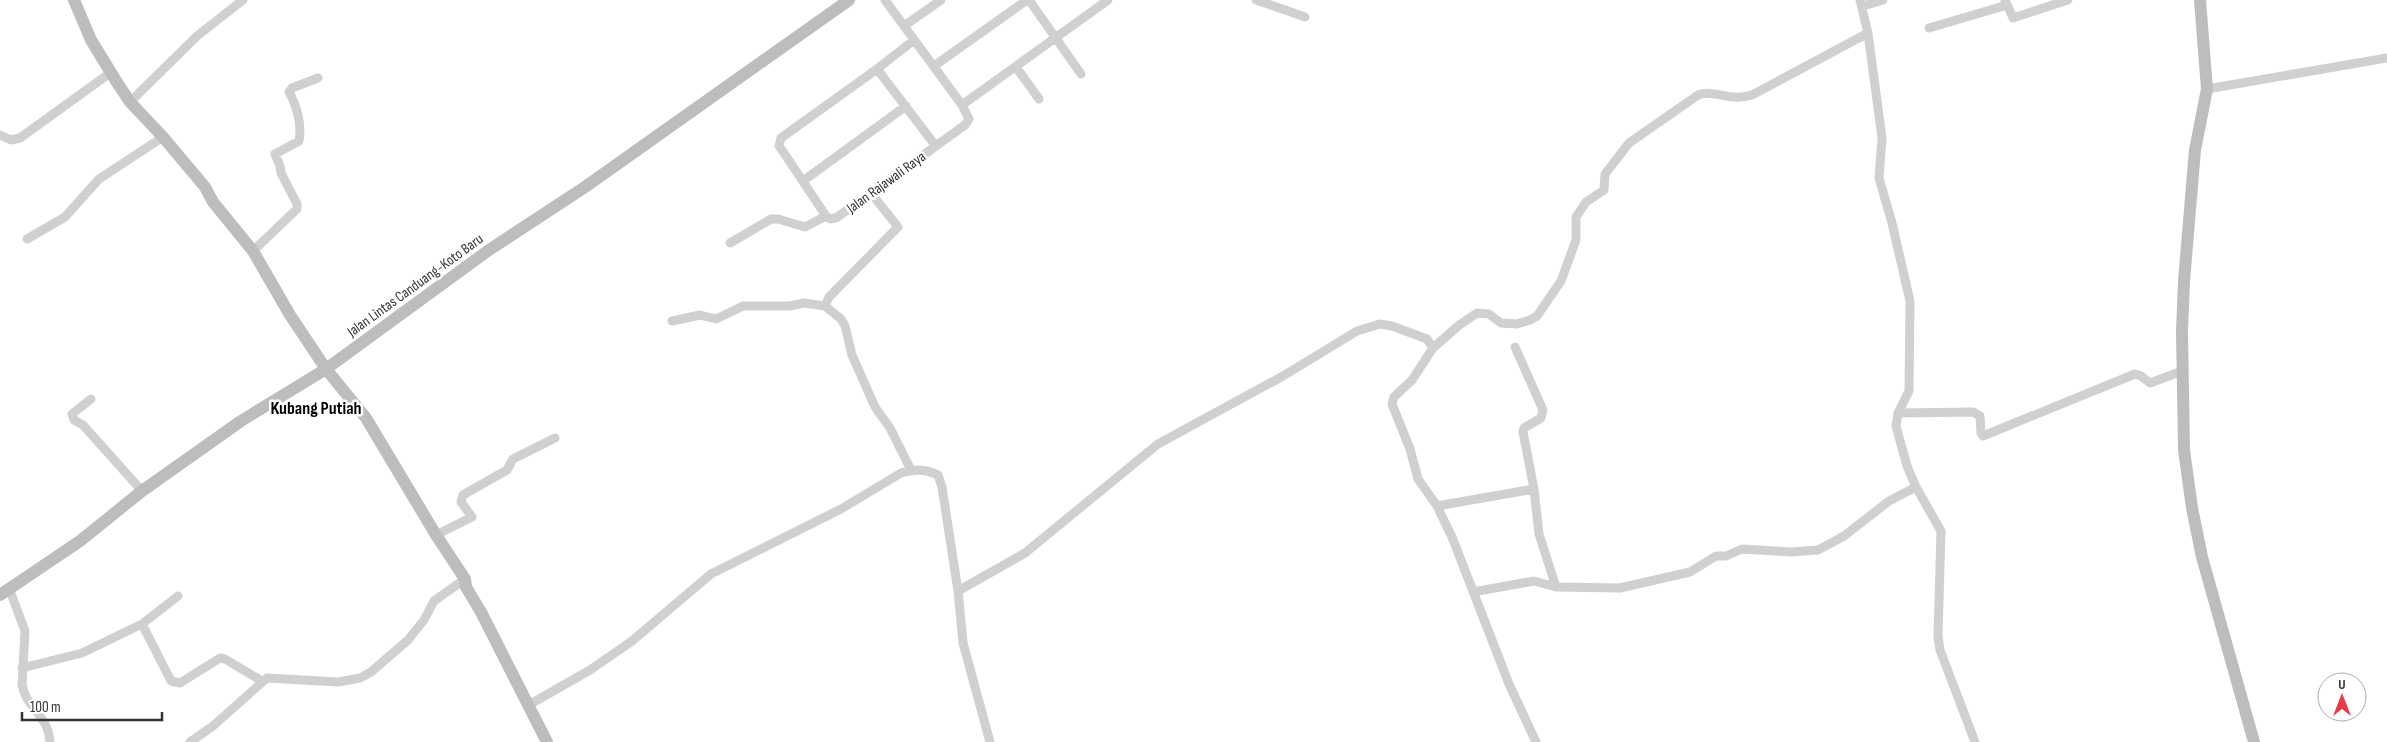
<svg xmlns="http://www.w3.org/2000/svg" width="2387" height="742" font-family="'Sofia Sans Condensed',sans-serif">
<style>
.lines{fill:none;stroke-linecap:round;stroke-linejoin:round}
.street{stroke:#d0d0d0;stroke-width:9}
.secondary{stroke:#bdbdbd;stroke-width:12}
.labels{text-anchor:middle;stroke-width:5;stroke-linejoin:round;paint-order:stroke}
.street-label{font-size:15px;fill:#333;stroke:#fff}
.quarter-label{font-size:18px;font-weight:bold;fill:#000;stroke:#fff}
</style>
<rect width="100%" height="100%" fill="#fff"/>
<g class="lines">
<path class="street" d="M885 0 962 105 969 119 965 125 836 218 830 219 826 216 786 156 779 146 781 138 877 69 914 40
M1029 0 1081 74
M1256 0 1305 17
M1860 0 1868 33 1882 138 1879 178 1892 223 1910 301 1909 391 1898 413 1896 426 1907 466 1916 487 1941 531 1938 636 1940 650 1975 742
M2005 0 2013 18 2068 0
M1863 6 1883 0
M904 26 941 0
M1929 28 2007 5
M934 66 1027 0
M1016 67 1039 99
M877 69 935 145
M2207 89 2387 58
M130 102 197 36 243 0
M962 105 1108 0
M0 135 11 140 20 138 110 73
M803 181 906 106
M871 193 898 227 829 297 825 306 841 319 845 326 852 355 875 407 890 428 911 470
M27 239 65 217 99 179 163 137
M730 243 771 219H778L805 227 826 216
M253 251 297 209V204L281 173 280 166 275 154 299 141C302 125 297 106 289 92L292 88 318 78
M672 321 700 315 716 319 743 306H790L804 303 825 306
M1515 347 1543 410 1541 418 1524 428 1523 432 1534 489 1539 534 1556 587
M91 399 72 414 74 420 83 425 142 491
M1898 413 1973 412 1980 416 1981 433 1983 436 2135 374 2141 376 2150 383 2182 371
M1437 506 1534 489
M436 535 472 517 461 502 463 495 507 470 513 459 555 438
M9 588 25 631 22 685C27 710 48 714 50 742
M958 591 1025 553 1158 444 1283 376 1357 331 1380 324 1392 326 1427 339 1433 348
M1473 592 1534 581 1556 587 1620 588 1690 572 1716 556H1726L1742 549 1791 552 1818 550 1844 536 1889 501 1916 487
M142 624 171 681 180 683 220 658 225 659 262 681
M22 668 82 653 142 624 178 596
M527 706 590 670 632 641 711 574 841 509 901 473C913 469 926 469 938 475L942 487 958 591 963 643 990 742
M190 742 213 726 267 678 338 682 360 678 371 672 408 640 424 620 434 601 465 579
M1536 742 1509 684 1452 537 1437 506 1418 479 1410 449 1392 404 1394 397 1412 380 1433 348 1458 326 1477 313 1489 314 1501 323 1517 324 1530 320 1537 316 1561 281 1576 240V217L1586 202 1604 190 1605 174 1629 143 1698 95C1714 89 1729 102 1752 95L1868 33"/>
<path class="secondary" d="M74 0 91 40 118 84 130 102 163 137 205 187 213 202 253 251 290 315 326 369 366 418 436 535 465 579 466 587 481 612 547 742
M2200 0 2207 89 2195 150 2184 281 2182 331 2184 450 2192 508 2202 557 2254 742
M0 595 80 541 142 491 241 421 326 369 489 250 585 187 849 0"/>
</g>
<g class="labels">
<g class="street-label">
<text transform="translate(886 182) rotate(-36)" y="5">Jalan Rajawali Raya</text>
<text transform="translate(415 285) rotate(-36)" y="5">Jalan Lintas Canduang-Koto Baru</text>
</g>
<g class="quarter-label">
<text x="316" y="414">Kubang Putiah</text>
</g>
</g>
<g transform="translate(2342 697)"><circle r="24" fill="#ffffff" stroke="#adadad"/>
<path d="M0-4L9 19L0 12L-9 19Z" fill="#e63946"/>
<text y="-8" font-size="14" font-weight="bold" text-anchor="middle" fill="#333333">U</text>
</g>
<path d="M22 712v8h140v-8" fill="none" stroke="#333333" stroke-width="2.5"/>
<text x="30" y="712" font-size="15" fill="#333333" stroke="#ffffff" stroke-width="4" paint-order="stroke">100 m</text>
</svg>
